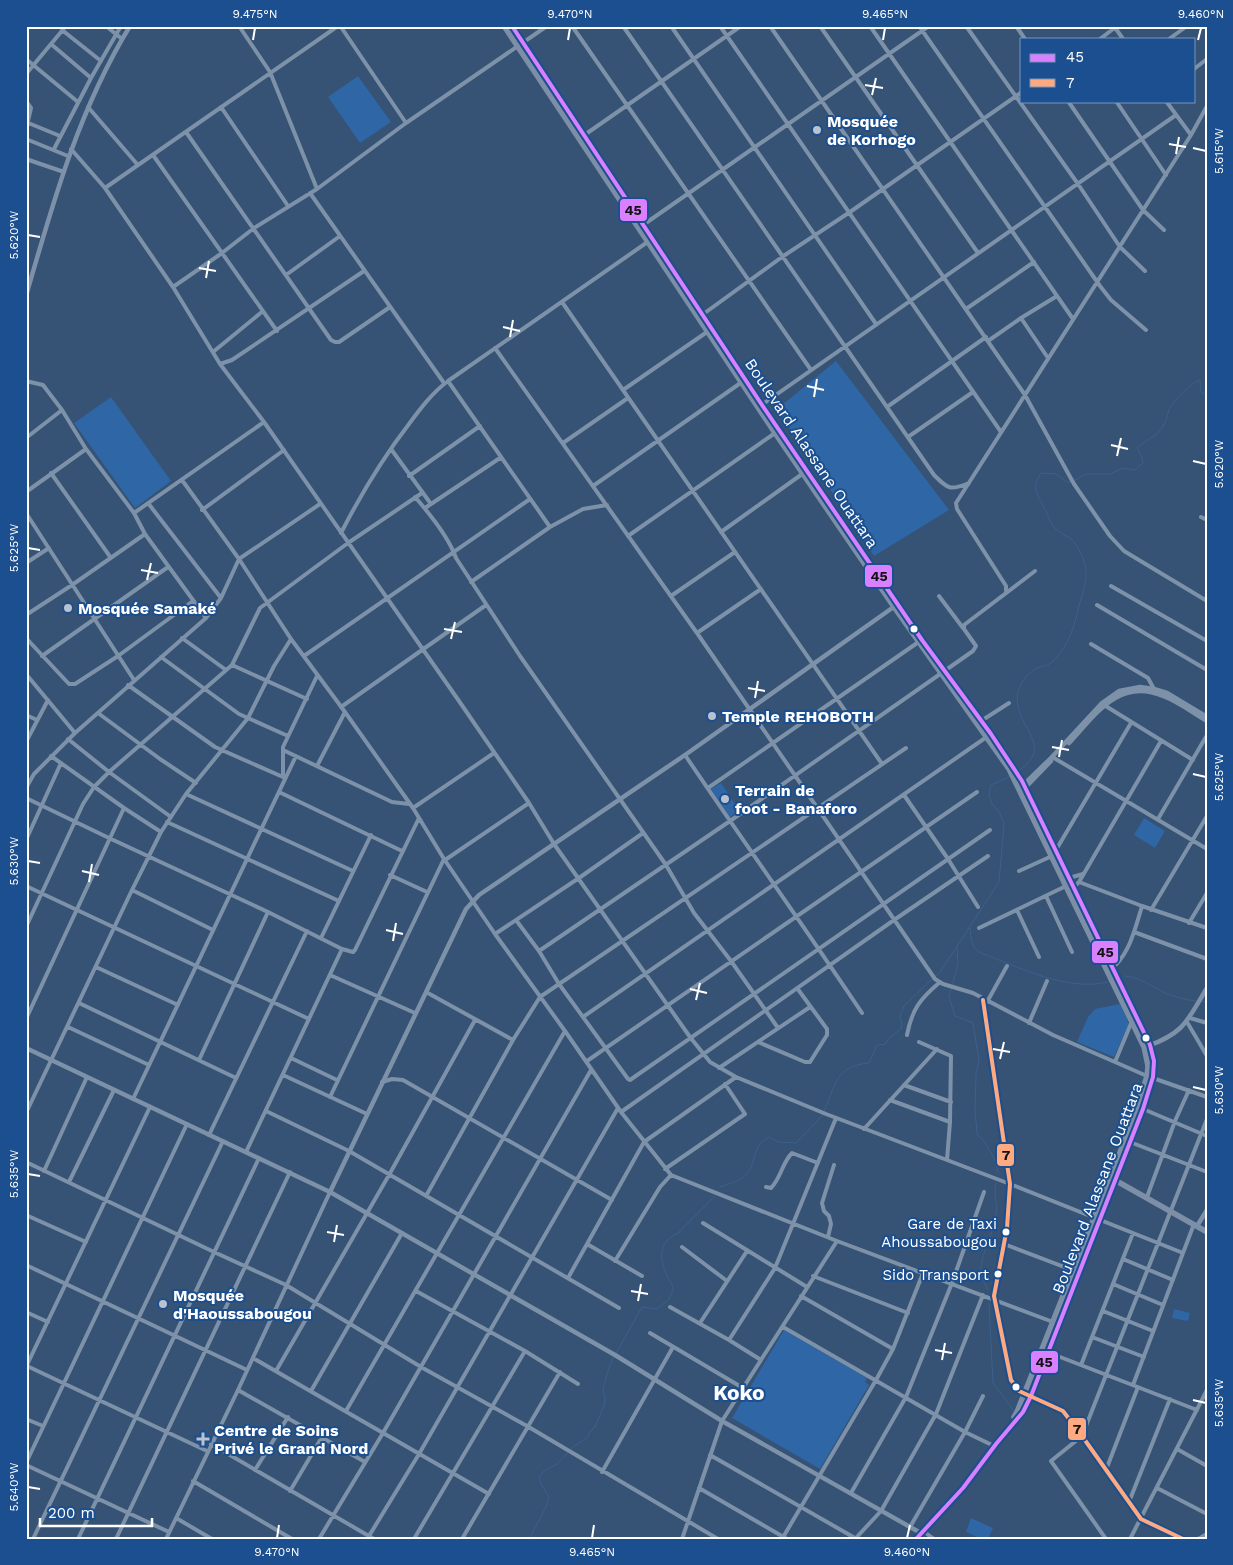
<svg xmlns="http://www.w3.org/2000/svg" width="1233" height="1565" font-family="'Work Sans',sans-serif">
<style>
.green{fill:#2f66a5}
.lines{fill:none;stroke-linecap:round;stroke-linejoin:round}
.stream{stroke:#3b618d;stroke-width:1}
.minor{stroke:#7d92a8;stroke-width:4}
.tertiary{stroke:#7d92a8;stroke-width:4.5}
.primary{stroke:#7d8ea7;stroke-width:5.5}
.bus-1-casing{stroke:#1b4f8f;stroke-width:8}
.bus-2-casing{stroke:#1b4f8f;stroke-width:8}
.bus-1{stroke:#d880ff;stroke-width:4}
.bus-2{stroke:#ffa980;stroke-width:4}
.ticks{fill:none;stroke:#fff;stroke-width:2}
.poi-dot{fill:#b9c2ce;stroke:#1b4f8f;stroke-width:2}
.bus-dot{fill:#fff;stroke:#1b4f8f;stroke-width:2}
.labels{text-anchor:middle;stroke-width:4;stroke-linejoin:round;paint-order:stroke}
.bus-label{font-size:15px;fill:#fff;stroke:#1b4f8f;text-anchor:end}
.poi-label{font-size:16px;font-weight:bold;fill:#fff;stroke:#1b4f8f;text-anchor:start}
.street-label{font-size:16px;fill:#fff;stroke:#1b4f8f}
.district-label{font-size:21px;font-weight:bold;fill:#fff;stroke:#1b4f8f}
.line-badge{stroke:#1b4f8f;stroke-width:2}
.pale-badge-label{font-size:14px;text-anchor:middle;font-weight:bold;fill:#111}
.neatline{fill:none;stroke:#fff;stroke-width:2}
.ticks-label{font-size:12px;text-anchor:middle;fill:#fff}
</style>
<rect width="100%" height="100%" fill="#365274"/>
<path class="green" d="M358 76 391 122 360 143 328 97Z
M836 361 949 510 874 556 777 409Z
M111 397 171 481 135 508 74 423Z
M721 783 739 810 730 817 711 789Z
M1144 818 1165 831 1155 848 1134 835Z
M1120 1004 1129 1024 1114 1057 1077 1042 1088 1017 1095 1009Z
M1174 1309 1190 1313 1188 1321 1172 1318Z
M784 1330 867 1378 865 1382 869 1385 820 1469 732 1418Z
M971 1518 993 1528 988 1539H982L966 1532Z"/>
<g class="lines">
<path class="stream" d="M1018 771C1062 743 1002 722 1021 684 1025 677 1030 672 1037 668 1042 666 1047 666 1051 663 1069 647 1075 624 1080 602 1084 590 1088 578 1085 565 1083 557 1077 544 1071 539 1066 535 1059 533 1055 528 1050 523 1049 517 1046 511 1039 497 1030 488 1041 473L1056 474 1067 482H1072L1086 474H1110L1123 468 1135 470 1143 463 1142 458 1137 448C1143 442 1158 435 1162 428 1166 422 1167 416 1169 410 1171 403 1193 381 1200 380L1201 392 1207 396
M970 928C971 938 971 948 981 953 1019 967 1066 992 1108 982
M957 946 958 964 949 997 955 1016 973 1023 979 1061 976 1074 975 1110 977 1134C986 1142 997 1160 998 1173
M935 976 940 972 999 882 1004 824 1000 813 992 804 989 795 991 785 1011 776
M1125 976C1140 977 1152 987 1165 993 1175 997 1186 1000 1196 1001
M1200 1001 1207 1002
M824 1111C836 1085 835 1066 869 1063L876 1047 879 1044 883 1045 886 1043 889 1038 901 1029 902 1025 900 1017 904 1006 932 979
M720 1187C728 1184 740 1181 746 1175 757 1164 750 1148 769 1137L778 1142 796 1143 823 1115
M988 1290C985 1283 980 1277 981 1268 982 1251 994 1234 996 1214 998 1204 993 1194 996 1183
M989 1303 993 1383 1015 1412
M529 1539 546 1507 549 1497 541 1484 539 1477 544 1471 557 1464 573 1447 588 1437 589 1433 595 1427 604 1406 605 1399 603 1389 610 1364 642 1307 657 1309 669 1299 673 1290C673 1285 670 1281 667 1276 659 1258 658 1242 678 1233L715 1196"/>
<path class="minor" d="M106 26 122 39
M239 26 270 72 317 189
M572 26 811 370
M623 26C726 176 831 325 934 475 948 489 950 491 969 483
M671 26 876 324
M720 26 1001 432
M770 26 1025 395 1074 484 1110 536 1124 551 1207 601
M820 26 978 253
M870 26 1073 319
M919 26 1100 286 1111 300 1146 330
M966 26 1078 184 1120 247 1145 271
M1016 26 1025 39
M1114 26 1123 39
M62 30 101 61
M1100 39 1117 26
M1169 39 1187 26
M51 44 91 78
M26 59 78 102
M1194 69 1207 59
M26 74 66 26
M26 101 31 108 26 130
M1068 101 1143 210 1164 230
M1116 101 1166 175
M1166 101 1191 135
M88 107 137 164
M221 107 288 206
M26 122 60 136
M186 132 331 340 335 342H339L390 307
M583 136 741 26
M26 139 68 156
M54 149 91 78 121 26
M71 149 105 188 173 287 220 364 264 422 459 701 529 803 554 844 690 1037 710 1062 736 1077 826 1114 1010 1184 1183 1253
M153 155 277 331
M26 159 64 172
M105 188 338 26 341 27 406 123
M310 193 444 383
M643 225 929 26
M286 275 340 236
M173 287 222 253 254 228 317 189 406 123 547 26
M562 302 882 764
M966 309 1034 262
M702 315 782 257 850 212 1022 92
M1021 318 1048 358
M988 341 1021 318 1057 296
M495 348 697 633 935 979 943 984 973 993 1053 1035 1147 1076 1207 1097
M213 352 263 311
M220 364 232 360 364 271
M26 381 43 385 62 410 86 449 134 513 145 534 206 618
M448 381 550 527
M623 390 707 332
M760 406 1176 115
M887 407 986 337
M908 437 973 392
M26 438 62 410
M563 443 628 398
M391 449 431 504
M51 473 111 558
M409 476 480 426
M182 480 239 559 291 639 345 712 413 808 444 859 495 934 565 1031 621 1112 671 1175 837 1241 1053 1322
M593 486 742 382
M26 492 86 449
M415 497C429 513 449 538 456 558L520 656 666 865 694 913 731 961 778 1028
M148 503 221 598
M425 508 500 458
M202 510 284 450
M26 513 134 680
M134 513 264 422
M1201 517 1207 520
M721 532 805 472
M341 533C361 494 382 459 409 424 420 409 432 393 448 381L649 241
M628 536 775 433
M26 563 49 548
M471 582 550 527 583 509 607 505
M1111 586 1207 641
M1006 591V586L957 509 956 503 1191 135 1207 106
M671 596 735 552
M939 596 963 628
M1097 605 1207 670
M26 615 72 585 145 534
M697 633 761 589
M26 638 69 684H75L118 656 193 601
M182 638 226 670
M1091 644 1148 678 1154 689
M42 656 168 567
M304 656 530 499
M161 657 239 714 288 736
M232 665 307 699
M26 674 75 733
M128 685 215 747 283 777
M1104 705 1193 760
M341 707 486 605
M98 713 160 759 196 783
M26 715 37 720
M981 721 1009 703
M68 739 109 772 171 817
M26 742 48 700
M283 750 392 802 409 804
M685 755C743 841 804 926 862 1013
M51 756 124 808 161 832
M1054 758 1207 849
M317 766 345 712
M283 777V747L317 676
M26 788 34 774 75 733 206 618 221 598 239 559 320 504
M708 788 920 641
M279 792 402 851
M186 794 353 871
M904 795 948 859 978 907
M26 798 109 838 268 912 199 1060
M413 808 494 753
M1158 819 1207 735
M167 822 339 901
M26 840 61 763
M1051 853 1056 850 1131 723
M445 860 529 803
M1019 871 1052 856
M390 875 427 892
M1069 878 1083 874
M1079 882 1142 906 1207 928
M26 886 309 1019
M1072 889 1079 882 1161 741
M132 890 213 930
M1046 896 1072 952
M1017 910 1039 957
M1151 910 1207 816
M268 912 342 949
M516 920 539 951 559 984 628 1079 630 1080 990 830
M1189 923 1207 893
M26 927 83 804 94 787 109 772 232 665 260 608 348 543 422 493
M979 928 1066 886
M1134 932 1207 959
M495 934 579 878 643 833
M321 938 371 835
M539 951 730 821 973 651 976 646 964 629V625L1035 571
M96 967 178 1005
M1107 972C1129 958 1135 929 1142 906
M330 975 415 1013
M426 992 513 1040
M983 1000 1010 1184 1007 1228 994 1296 1011 1380 1019 1391 1063 1411 1082 1436 1141 1519 1183 1539
M987 1002 1007 966
M79 1003 236 1078
M583 1017 988 736
M1190 1018 1207 1023
M26 1019 124 808
M1187 1022 1207 1056
M1029 1023 1047 981
M68 1027 149 1065
M907 1035C912 1009 920 999 940 982
M758 1042 805 1062H810L827 1035V1029L797 988
M919 1042 951 1056 950 1122 947 1160
M291 1058 337 1080
M587 1061 977 792
M1115 1062 1132 1021
M719 1068 810 1007
M283 1075 367 1114
M382 1082 392 1079 403 1080 612 1200
M904 1085 951 1102
M330 1097 444 859
M133 1099 296 756
M890 1100 950 1122
M1143 1109 1207 1136
M266 1111 349 1151 619 1308
M621 1112 894 920 988 856
M26 1113 132 890 161 832 186 794 248 718 274 666 291 639
M864 1129 937 1049
M209 1135 307 931
M1130 1142 1207 1172
M246 1152 342 949 353 952 355 950 419 818
M26 1162 214 1252 286 1285 421 1367 527 1426 718 1539
M665 1169 745 1114 725 1084
M44 1171 87 1077
M69 1182 114 1090
M766 1187 771 1188C781 1178 782 1163 792 1153L818 1163
M426 1196 513 1040 540 997 906 748
M1147 1197 1175 1121 1189 1090
M26 1215 86 1242
M703 1223 807 1287
M828 1237 831 1224 829 1216 824 1211 822 1203 834 1165
M587 1244 642 1276
M1004 1244 1075 1271
M682 1247 727 1281
M1123 1259 1173 1280
M615 1261 660 1187 671 1175
M26 1265 247 1370
M813 1276 908 1313
M568 1278 644 1142 736 1077
M1113 1284 1163 1305
M416 1291 525 1351 578 1384
M801 1296 893 1349
M670 1307 729 1340 761 1360
M1103 1311 1153 1331
M26 1312 48 1322
M700 1323 747 1251
M783 1327 965 1432 992 1445 996 1444
M650 1333 743 1388
M1092 1337 1144 1357
M729 1340 775 1268 836 1118
M1042 1350 1197 1410
M253 1358 489 1494
M1081 1365 1133 1233
M27 1366 207 1451
M26 1367 150 1107
M276 1371 389 1175 475 1020
M1133 1385 1194 1224
M238 1390 365 1462
M311 1391 402 1233
M346 1411 565 1031
M26 1419 43 1426
M211 1444 374 1539
M1177 1449 1207 1466
M710 1455 855 1538
M26 1463 187 1124
M26 1465 169 1532
M255 1470 288 1417
M1106 1470 1138 1387
M602 1472 673 1347
M193 1481 292 1539
M699 1488 787 1539
M1157 1488 1207 1514
M290 1491 322 1437
M851 1493 906 1397 952 1283 984 1192
M1129 1502 1170 1399
M176 1518 212 1539
M910 1527 965 1432 983 1396
M923 1531 934 1539
M369 1536 419 1454 618 1108
M33 1539 223 1141
M78 1539 259 1158
M116 1539 290 1172
M166 1539 238 1390 330 1192
M319 1539 383 1433 591 1070
M414 1539 525 1351
M462 1539 560 1372
M682 1539 722 1421 837 1241
M782 1539 876 1380 893 1349 923 1273
M855 1539 881 1511 936 1414 983 1295
M1106 1539 1051 1461 1082 1436 1207 1119
M1130 1539 1207 1390
M1198 1539 1207 1534"/>
<path class="tertiary" d="M26 296C53 202 79 109 130 26
M1069 743C1095 715 1119 677 1163 696 1179 702 1193 713 1207 721
M1019 789 1051 758 1102 703 1119 691 1140 687 1154 689 1167 693 1207 717
M1023 790 1051 761
M1148 1046C1186 1032 1187 1020 1207 988
M26 1048 330 1192 615 1355 722 1421 919 1532 923 1531
M330 1192 466 909 479 895 685 755 895 606
M1197 1226 1207 1210"/>
<path class="primary" d="M504 26 775 433 894 607 1009 769 1144 1047 1148 1066 1147 1076 1134 1117 1017 1412 1014 1417
M512 26 762 405 922 640 991 734 1022 781 1150 1045 1154 1061 1153 1077 1143 1109 1031 1396 1023 1412 996 1444 963 1488 916 1539
M1113 1179 1207 1232"/>
<defs>
<path id="bus-1" d="M512 26 762 405 922 640 991 734 1022 781 1150 1045 1154 1061 1153 1077 1143 1109 1031 1396 1023 1412 996 1444 963 1488 916 1539"/>
<path id="bus-2" d="M983 1000 1010 1184 1007 1228 994 1296 1011 1380 1019 1391 1063 1411 1082 1436 1141 1519 1183 1539"/>
</defs>
<use href="#bus-1" class="bus-1-casing"/>
<use href="#bus-2" class="bus-2-casing"/>
<use href="#bus-1" class="bus-1"/>
<use href="#bus-2" class="bus-2"/>
</g>
<path class="ticks" d="M253 40 255 28M568 40 570 28M883 40 885 28M1198 40 1201 28M865 85 883 88M872 95 876 78M1169 144 1186 147M1193 148 1206 151M1176 154 1179 137M28 235 40 237M199 268 216 271M206 278 209 261M503 327 520 331M510 337 513 320M807 386 824 390M814 397 817 379M1111 445 1128 449M1117 456 1121 438M1193 461 1206 464M28 548 40 550M141 570 158 573M147 580 151 563M444 629 462 632M451 639 455 622M748 688 765 691M755 698 758 681M1052 747 1069 750M1059 757 1062 740M1193 774 1206 777M28 861 40 863M82 871 99 875M89 882 92 864M386 930 403 934M393 941 396 923M690 989 707 993M696 1000 700 983M993 1049 1010 1052M1000 1059 1004 1042M1193 1087 1206 1090M28 1174 40 1176M327 1232 344 1235M334 1242 337 1225M631 1291 648 1294M638 1301 641 1284M935 1350 952 1353M942 1360 945 1343M1193 1400 1206 1403M28 1487 40 1489M277 1538 279 1525M592 1538 594 1525M907 1538 910 1525"/>
<g class="poi-dot">
<circle cx="817" cy="130" r="5"/>
<circle cx="68" cy="608" r="5"/>
<circle cx="712" cy="716" r="5"/>
<circle cx="725" cy="799" r="5"/>
<circle cx="163" cy="1304" r="5"/>
<path d="M200.5 1431.5h5v5h5v5h-5v5h-5v-5h-5v-5h5z"/>
</g>
<g class="bus-dot">
<circle cx="914" cy="629" r="4.5"/>
<circle cx="1146" cy="1038" r="4.5"/>
<circle cx="1006" cy="1232" r="4.5"/>
<circle cx="998" cy="1274" r="4.5"/>
<circle cx="1016" cy="1387" r="4.5"/>
</g>
<g class="labels">
<g class="bus-label">
<text x="997" y="1229">Gare de Taxi<tspan x="997" dy="18">Ahoussabougou</tspan></text>
<text x="989" y="1280">Sido Transport</text>
</g>
<g class="poi-label">
<text x="827" y="127">Mosquée<tspan x="827" dy="18">de Korhogo</tspan></text>
<text x="78" y="614">Mosquée Samaké</text>
<text x="722" y="722">Temple REHOBOTH</text>
<text x="735" y="796">Terrain de<tspan x="735" dy="18">foot - Banaforo</tspan></text>
<text x="173" y="1301">Mosquée<tspan x="173" dy="18">d'Haoussabougou</tspan></text>
<text x="214" y="1436">Centre de Soins<tspan x="214" dy="18">Privé le Grand Nord</tspan></text>
</g>
<g class="street-label">
<text transform="translate(812 453) rotate(56)" y="6">Boulevard Alassane Ouattara</text>
<text transform="translate(1097 1188) rotate(-69)" y="6">Boulevard Alassane Ouattara</text>
</g>
<g class="district-label">
<text x="739" y="1400">Koko</text>
</g>
</g>
<g class="line-badge">
<rect x="619" y="198" width="29" height="24" rx="5" fill="#d880ff"/>
<rect x="864" y="564" width="29" height="24" rx="5" fill="#d880ff"/>
<rect x="1091" y="940" width="28" height="24" rx="5" fill="#d880ff"/>
<rect x="996" y="1143" width="19" height="24" rx="5" fill="#ffa980"/>
<rect x="1030" y="1350" width="29" height="24" rx="5" fill="#d880ff"/>
<rect x="1067" y="1417" width="20" height="24" rx="5" fill="#ffa980"/>
</g>
<g class="pale-badge-label">
<text x="633" y="215">45</text>
<text x="879" y="581">45</text>
<text x="1105" y="957">45</text>
<text x="1006" y="1160">7</text>
<text x="1044" y="1367">45</text>
<text x="1077" y="1434">7</text>
</g>
<rect width="1233" height="1565" fill="none" stroke="#1b4f8f" stroke-width="55"/>
<rect x="1020" y="38" width="175" height="65" fill="#1b4f8f" stroke="#7695bc"/>
<rect x="1030" y="54" width="25" height="8" fill="#d880ff" stroke="#7695bc"/>
<text x="1066" y="62" font-size="15" fill="#ffffff">45</text>
<rect x="1030" y="79" width="25" height="8" fill="#ffa980" stroke="#7695bc"/>
<text x="1066" y="88" font-size="15" fill="#ffffff">7</text>
<path d="M40 1518v8h112v-8" fill="none" stroke="#ffffff" stroke-width="2.5"/>
<text x="48" y="1518" font-size="15" fill="#ffffff" stroke="#1b4f8f" stroke-width="4" paint-order="stroke">200 m</text>
<rect x="28" y="28" width="1178" height="1510" class="neatline"/>
<g class="ticks-label">
<text x="255" y="18">9.475°N</text>
<text x="570" y="18">9.470°N</text>
<text x="885" y="18">9.465°N</text>
<text x="1201" y="18">9.460°N</text>
<text transform="translate(1219 151) rotate(-90)" y="4">5.615°W</text>
<text transform="translate(14 235) rotate(-90)" y="4">5.620°W</text>
<text transform="translate(1219 464) rotate(-90)" y="4">5.620°W</text>
<text transform="translate(14 548) rotate(-90)" y="4">5.625°W</text>
<text transform="translate(1219 777) rotate(-90)" y="4">5.625°W</text>
<text transform="translate(14 861) rotate(-90)" y="4">5.630°W</text>
<text transform="translate(1219 1090) rotate(-90)" y="4">5.630°W</text>
<text transform="translate(14 1174) rotate(-90)" y="4">5.635°W</text>
<text transform="translate(1219 1403) rotate(-90)" y="4">5.635°W</text>
<text transform="translate(14 1487) rotate(-90)" y="4">5.640°W</text>
<text x="277" y="1556">9.470°N</text>
<text x="592" y="1556">9.465°N</text>
<text x="907" y="1556">9.460°N</text>
</g>
</svg>
